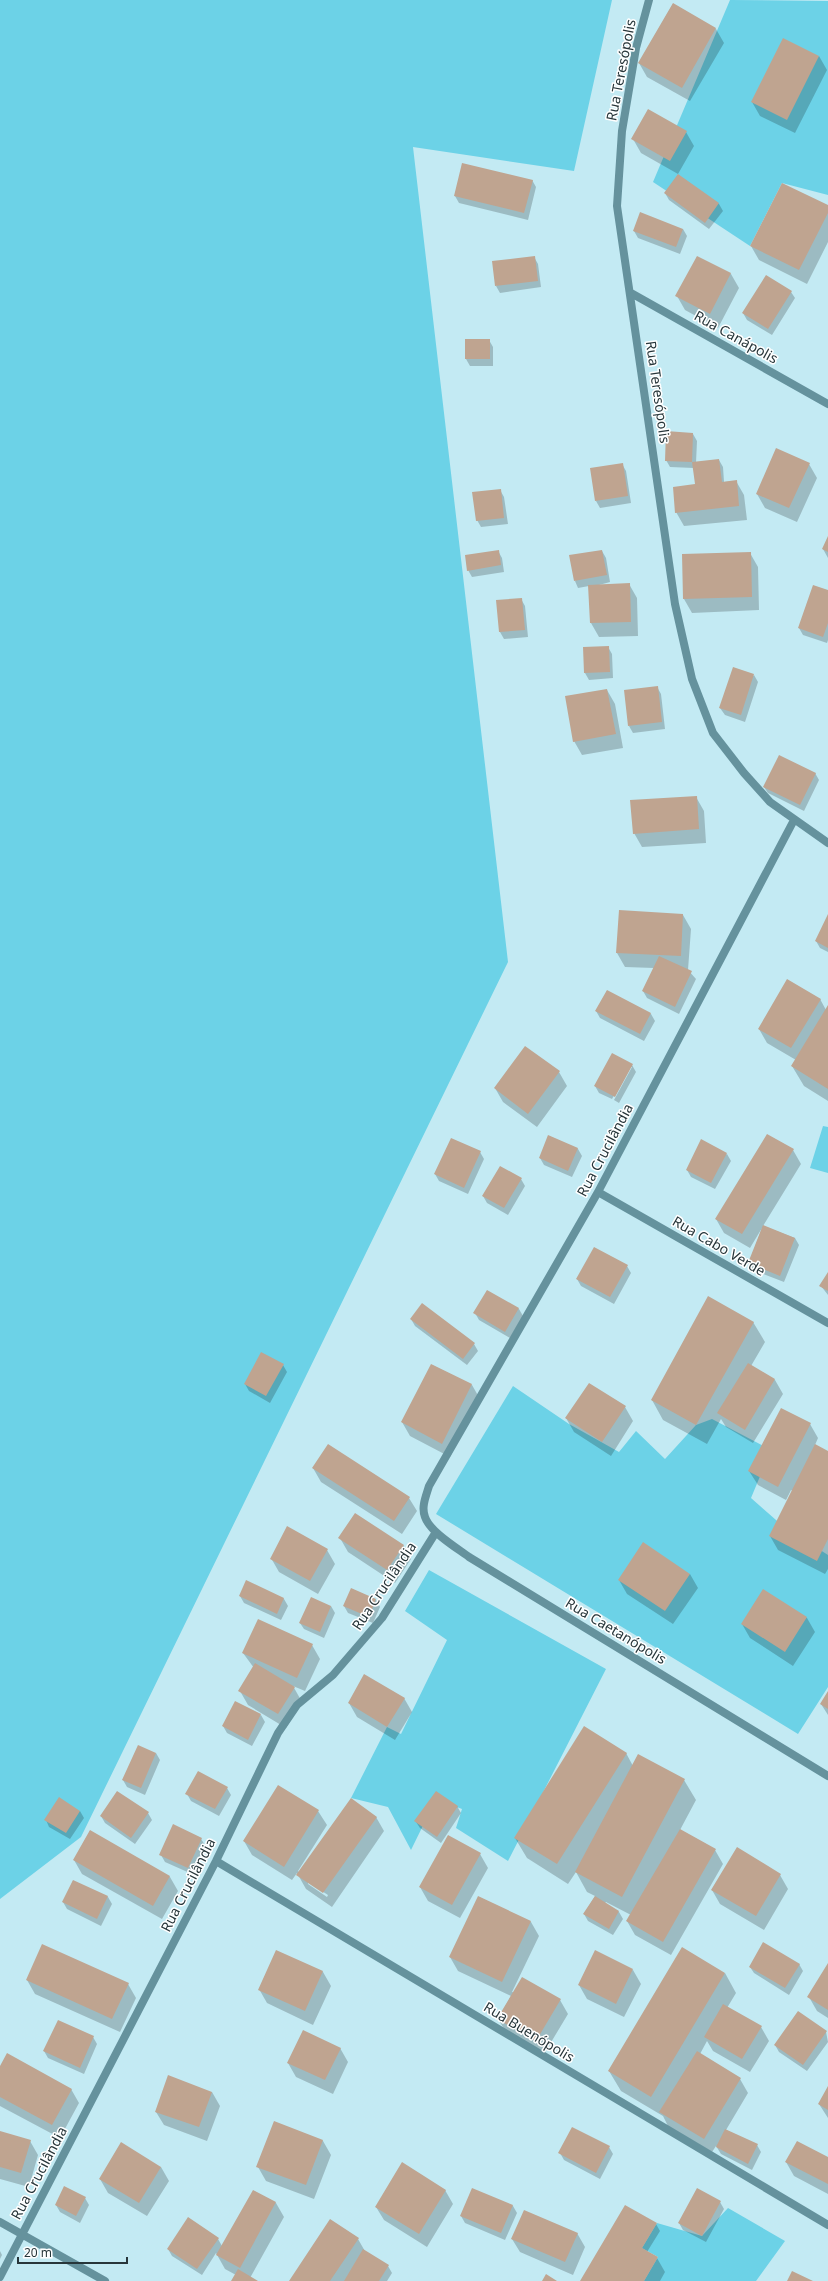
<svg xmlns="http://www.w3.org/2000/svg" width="828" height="2281" font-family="'Noto Sans',sans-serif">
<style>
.green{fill:#6cd2e7}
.shadow{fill:#0003;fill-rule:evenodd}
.building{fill:#bfa490}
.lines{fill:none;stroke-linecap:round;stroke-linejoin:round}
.street{stroke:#65929d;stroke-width:8}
.labels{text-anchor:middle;stroke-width:3;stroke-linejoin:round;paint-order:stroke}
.street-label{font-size:14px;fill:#27363a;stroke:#fff}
</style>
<rect width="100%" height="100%" fill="#c3eaf3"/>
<path class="green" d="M0 0H612L574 171 413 147 508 962 81 1837 0 1899Z
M730 0 828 1V195L782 183 750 246 653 182Z
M823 1126 828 1127V1173L810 1168Z
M513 1386 569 1424 619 1452 636 1431 665 1459 696 1425 712 1419 771 1450 751 1498 784 1527 828 1555V1687L798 1734 436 1514Z
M429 1570 606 1669 508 1861 456 1828 462 1809 436 1799 411 1850 388 1807 351 1798 387 1727 401 1734 447 1640 405 1611Z
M728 2208 785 2241 756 2281H644L658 2257 642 2248 657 2223 702 2236Z"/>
<path class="shadow" d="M673 4 716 29 724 43 690 101 647 77 639 63Z
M819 56 827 70 795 133 760 116 752 102Z
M686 132 694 146 678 174 641 153 633 139Z
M678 175 719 204 723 211 709 229 669 200 665 193Z
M532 180 536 187 528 220 459 203 455 196Z
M828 206V242L807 284 759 260 751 246Z
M683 229 687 236 680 254 638 238 634 231Z
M534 257 538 264 541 287 500 293 496 286Z
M697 257 731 274 739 288 718 328 685 310 677 296Z
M791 292 795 298 772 335 747 320 743 313Z
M489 340 493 347V366H470L466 359Z
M693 434 697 441 696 463 719 460 723 467 724 482 736 481 744 495 747 520 684 526 676 512 696 485 694 468 670 467 666 460Z
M622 464 626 471 631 503 600 508 596 501Z
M809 464 817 478 797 522 765 508 757 494Z
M500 490 504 497 508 524 481 527 477 520Z
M828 539V558L823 549Z
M498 551 502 558 504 572 472 577 468 570Z
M602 551 606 558 610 582 599 585 629 584 637 598 638 636 599 637 591 623 589 586 578 588 575 581Z
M750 553 758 567 759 610 692 613 684 599Z
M828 591V640L827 643 803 635 799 628Z
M521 599 525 606 528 637 504 639 500 632 497 601Z
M608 647 612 654 613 678 589 680 585 673 584 648Z
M754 675 758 682 745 722 725 715 720 708Z
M657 687 661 694 665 729 633 733 629 726Z
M607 690 615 704 623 748 582 755 574 741Z
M815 773 819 780 804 811 768 793 764 787Z
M696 797 704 811 706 843 642 847 634 833Z
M620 912 683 915 691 929 688 970 696 979 679 1014 647 998 643 991 654 968 625 967 617 953Z
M828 916V952L820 948 816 941Z
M607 991 651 1014 655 1021 644 1041 600 1018 596 1011Z
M820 999 826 1010 828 1007V1101L804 1086 792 1066 796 1060 767 1043 759 1029Z
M632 1065 636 1072 619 1103 614 1100 632 1067H630L612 1099 599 1093 595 1086Z
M559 1072 567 1086 537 1127 503 1102 495 1088Z
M549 1136 578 1149 582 1156 572 1177 544 1165 540 1158Z
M793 1150 801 1164 763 1226 795 1238 799 1245 784 1282 753 1270 749 1263 762 1228 750 1248 724 1233 716 1219Z
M480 1152 484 1159 468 1194 439 1181 435 1174Z
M727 1154 731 1161 715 1189 691 1177 687 1170Z
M521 1179 525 1186 508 1215 487 1203 483 1196Z
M627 1266 631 1273 614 1304 581 1286 577 1279Z
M828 1274V1295L821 1286Z
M487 1291 519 1309 523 1316 510 1338 479 1320 475 1313Z
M411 1319 474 1344 478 1351 467 1365 415 1326Z
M753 1322 765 1342 751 1366 775 1380 783 1394 753 1443 726 1427 721 1419 707 1444 663 1420 652 1400Z
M283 1365 287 1372 270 1403 249 1391 245 1384Z
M432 1365 472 1385 480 1399 450 1457 410 1436 402 1422Z
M625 1407 633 1421 611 1456 574 1432 566 1418Z
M810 1424 818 1438 815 1445 828 1452V1569L825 1574 778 1550 770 1536 793 1491 791 1490 786 1500 758 1485 749 1471Z
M313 1468 409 1498 417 1511 402 1534 321 1482Z
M340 1538 403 1545 411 1559 395 1583 348 1552Z
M327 1550 335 1564 318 1594 279 1572 271 1558Z
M690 1574 698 1588 673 1624 627 1594 619 1580Z
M247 1582 284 1599 288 1606 281 1620 244 1603 240 1596Z
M352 1589 376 1600 380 1607 373 1623 348 1613 344 1606Z
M763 1591 807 1618 815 1632 793 1666 750 1638 742 1624Z
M331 1606 335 1613 324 1638 304 1629 300 1623Z
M312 1645 320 1659 305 1691 293 1686 302 1702 286 1728 248 1705 240 1691 254 1668 243 1653Z
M828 1693V1715L821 1704Z
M404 1698 412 1712 395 1740 357 1717 349 1703Z
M261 1715 265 1722 252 1746 227 1733 223 1726Z
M156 1753 160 1760 145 1795 127 1787 123 1780Z
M626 1753 633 1766 684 1780 696 1800 680 1830 715 1850 723 1864 671 1955 635 1935 627 1921 631 1915 606 1902 605 1903 619 1912 623 1919 613 1935 588 1921 584 1914 595 1896 587 1892 576 1872 568 1884 527 1858 515 1838Z
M227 1788 231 1795 219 1816 191 1801 187 1794Z
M457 1806 461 1813 441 1843 420 1828 416 1822Z
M80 1811 84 1818 70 1839 49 1827 46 1820Z
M318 1811 327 1825 298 1871 299 1872 376 1817 384 1831 332 1907 306 1889 297 1873 292 1880 252 1855 244 1841ZM308 1882 328 1895 327 1897 308 1884Z
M148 1813 152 1820 135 1844 105 1823 101 1816Z
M90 1831 170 1877 178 1891 162 1919 82 1874 74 1860Z
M201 1839 205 1845 192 1874 165 1862 161 1855Z
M480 1854 488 1868 460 1918 428 1901 420 1887Z
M780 1875 788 1889 764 1930 720 1904 712 1890Z
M73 1881 108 1897 112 1904 101 1926 67 1909 63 1902Z
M479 1897 531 1922 539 1936 512 1992 560 2000 568 2014 544 2054 506 2032 498 2019 511 1996 458 1971 450 1957Z
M276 1952 323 1972 331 1986 313 2025 267 2003 259 1989Z
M799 1964 803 1971 789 1995 754 1973 750 1967Z
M828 1965V2018L817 2011 809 1997Z
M633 1970 641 1984 624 2017 587 1999 579 1985Z
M725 1973 736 1993 727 2008 761 2027 769 2041 750 2072 713 2051 707 2041 700 2054 740 2079 748 2093 726 2130 757 2145 761 2152 752 2170 721 2154 716 2146 712 2152 668 2126 663 2116 621 2091 609 2071Z
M27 1980 128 1984 136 1998 120 2032 35 1994Z
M826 2032 828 2042 807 2071 779 2052 775 2045Z
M93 2037 97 2044 84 2074 48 2058 44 2051Z
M340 2048 348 2062 333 2094 296 2077 288 2063Z
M0 2068 71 2089 79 2103 60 2138 0 2106Z
M828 2088V2118L819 2104Z
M212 2092 220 2106 207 2141 164 2125 156 2112Z
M275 2123 323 2141 331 2155 314 2199 266 2181 258 2167Z
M0 2132 30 2141 38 2155 29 2187 0 2179Z
M609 2147 613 2154 600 2179 564 2160 560 2153Z
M828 2159V2194L794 2176 786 2162Z
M161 2167 169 2181 147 2216 108 2193 100 2179Z
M445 2190 453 2204 427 2247 384 2220 376 2207Z
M472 2190 513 2206 517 2213 505 2240 465 2223 461 2216Z
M254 2191 276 2203 284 2217 250 2278 256 2281H232L236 2275 225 2269 216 2253 202 2275 172 2256 168 2249 218 2239 222 2246Z
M85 2198 89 2205 80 2223 60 2212 56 2205Z
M720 2202 724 2209 706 2242 683 2230 679 2223Z
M656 2224 660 2231 647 2252 657 2258 665 2272 660 2281H581Z
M577 2233 585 2247 573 2275 520 2252 512 2239Z
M358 2239 366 2253 388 2266 392 2273 387 2281H290Z
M0 2251 2 2255 0 2259Z"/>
<path class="building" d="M673 3 716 28 682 88 638 63Z
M783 38 819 56 787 120 751 102Z
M648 109 687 131 670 161 631 139Z
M462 163 533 180 524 213 454 196Z
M678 174 719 203 705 223 664 193Z
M782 183 828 205V213L799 270 750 246Z
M640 212 683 229 676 247 633 231Z
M535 256 538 281 495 286 492 261Z
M697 256 731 273 710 314 675 296Z
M766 275 792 291 768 329 742 313Z
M465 339H490V359H465Z
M666 431 693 433 692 462 665 461Z
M776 448 810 463 789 508 756 494Z
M719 459 722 482 737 480 739 506 675 513 673 487 695 484 692 462Z
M623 463 628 496 595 501 590 468Z
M501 489 504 518 476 521 472 492Z
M828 536V552L822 549Z
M499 550 501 565 467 571 465 555Z
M602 550 607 575 574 581 569 555Z
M751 552 752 597 683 599 682 554Z
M630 583 631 622 590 623 588 585Z
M813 585 828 590V623L823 637 798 628Z
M522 598 525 630 499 632 496 600Z
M609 646 610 672 584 673 583 647Z
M733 667 754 674 741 715 719 708Z
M658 686 662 722 628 726 624 690Z
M607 689 616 734 573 742 565 696Z
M779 755 816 773 800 805 763 787Z
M697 796 699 829 633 834 630 800Z
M619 910 683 914 681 956 616 953Z
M828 914V948L815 941Z
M659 956 692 971 675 1007 642 991Z
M787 979 821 999 791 1048 758 1029Z
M607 990 651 1013 640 1034 595 1011Z
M828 1005V1089L791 1066Z
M525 1046 560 1071 528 1114 494 1088Z
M612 1053 633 1064 615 1097 594 1086Z
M767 1134 794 1149 742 1234 715 1219Z
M548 1135 578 1148 568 1171 539 1158Z
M451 1138 481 1151 464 1188 434 1174Z
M701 1139 727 1153 711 1183 686 1170Z
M500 1166 522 1178 504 1208 482 1196Z
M763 1225 795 1238 780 1276 748 1263Z
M594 1247 628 1265 610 1297 576 1279Z
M828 1272V1291L819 1286Z
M487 1290 519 1308 505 1332 473 1313Z
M708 1296 754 1322 696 1425 651 1400Z
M422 1303 475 1343 463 1359 410 1319Z
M261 1352 284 1364 266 1396 244 1384Z
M748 1363 775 1379 745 1430 717 1413Z
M431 1364 472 1384 442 1444 401 1422Z
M589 1383 626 1406 602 1442 565 1418Z
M781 1408 811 1423 778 1487 748 1471Z
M328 1444 410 1497 394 1521 312 1468Z
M815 1444 828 1451V1539L817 1561 769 1536Z
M355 1513 404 1545 387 1570 338 1538Z
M287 1526 328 1549 310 1581 270 1559Z
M643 1542 690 1574 665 1611 618 1580Z
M246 1580 284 1598 277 1614 239 1596Z
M351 1588 376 1599 369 1617 343 1606Z
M763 1589 807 1617 785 1652 741 1624Z
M311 1597 331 1606 320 1632 299 1623Z
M258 1619 313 1644 297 1678 242 1653Z
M255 1663 295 1687 278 1714 238 1691Z
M364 1674 405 1698 387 1727 348 1703Z
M828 1691V1709L820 1704Z
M235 1701 261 1714 248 1740 222 1726Z
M584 1726 627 1753 557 1864 514 1838Z
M138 1745 156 1753 141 1788 122 1780Z
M638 1754 685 1779 622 1897 575 1872Z
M198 1771 228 1787 215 1809 185 1794Z
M278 1785 319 1810 284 1867 243 1841Z
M117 1791 149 1812 131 1838 100 1816Z
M436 1791 458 1806 437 1837 414 1821Z
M59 1797 80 1811 66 1833 44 1820Z
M351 1798 377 1817 323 1893 296 1875Z
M173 1824 202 1838 188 1868 159 1855Z
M680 1829 716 1849 663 1942 626 1921Z
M90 1830 170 1876 153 1906 73 1860Z
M448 1835 481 1853 452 1905 419 1887Z
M737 1847 781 1874 756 1916 711 1890Z
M73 1880 108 1896 97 1919 62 1902Z
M478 1896 531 1921 502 1982 449 1957Z
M595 1896 619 1911 609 1929 583 1914Z
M763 1942 800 1964 785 1988 749 1967Z
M42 1944 129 1983 112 2019 26 1980Z
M682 1947 725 1973 651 2097 608 2071Z
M276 1950 323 1971 305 2011 258 1990Z
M595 1950 633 1969 616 2004 578 1985Z
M828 1963V2010L807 1997Z
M522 1977 561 1999 536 2041 497 2019Z
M723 2004 762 2026 742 2059 704 2037Z
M798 2011 827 2031 803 2065 774 2045Z
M58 2020 94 2036 80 2068 43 2051Z
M303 2030 341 2048 325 2080 287 2063Z
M697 2051 741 2078 704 2139 659 2112Z
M7 2053 72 2089 52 2125 0 2097V2066Z
M168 2075 212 2092 199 2127 155 2112Z
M828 2086V2110L818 2104Z
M274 2121 323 2140 306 2185 256 2167Z
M572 2127 610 2146 596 2173 558 2153Z
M725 2129 758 2144 748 2164 716 2147Z
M0 2131 31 2140 21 2173 0 2167Z
M797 2141 828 2157V2184L785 2162Z
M121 2142 161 2167 139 2203 99 2179Z
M402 2162 446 2190 419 2234 375 2207Z
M64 2186 86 2197 76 2216 55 2205Z
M472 2188 513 2205 501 2233 460 2216Z
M697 2188 721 2201 702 2236 678 2223Z
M253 2190 276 2202 240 2268 216 2255Z
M625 2205 657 2223 642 2248 658 2257 644 2281H580Z
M524 2210 578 2233 565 2262 511 2239Z
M188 2217 219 2238 197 2269 167 2249Z
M330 2219 359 2238 330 2281H289Z
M363 2249 389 2265 379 2281H344Z
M238 2269 258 2281H231Z
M792 2271 813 2281H787Z
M546 2274 557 2281H542Z"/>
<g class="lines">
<path class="street" d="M649 0 636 48 622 131 617 206 675 604 692 679 713 733 744 773 770 802 828 843
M631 293 828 404
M794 820 598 1192 429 1486C426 1496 421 1507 425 1517 430 1532 457 1548 469 1557L828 1776
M598 1192 828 1323
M216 1861 828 2225
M0 2222 105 2281
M0 2277 216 1861 278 1733 297 1705 333 1675 382 1618 436 1532"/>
</g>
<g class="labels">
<g class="street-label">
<text transform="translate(621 70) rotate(-79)" y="5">Rua Teresópolis</text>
<text transform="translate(736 337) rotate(29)" y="5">Rua Canápolis</text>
<text transform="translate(658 392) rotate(82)" y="5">Rua Teresópolis</text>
<text transform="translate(605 1150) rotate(-62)" y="5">Rua Crucilândia</text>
<text transform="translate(719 1246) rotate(30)" y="5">Rua Cabo Verde</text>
<text transform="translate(384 1586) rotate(-56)" y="5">Rua Crucilândia</text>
<text transform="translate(616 1631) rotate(31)" y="5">Rua Caetanópolis</text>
<text transform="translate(188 1885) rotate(-63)" y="5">Rua Crucilândia</text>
<text transform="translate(529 2032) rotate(31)" y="5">Rua Buenópolis</text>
<text transform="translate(39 2173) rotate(-62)" y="5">Rua Crucilândia</text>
</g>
</g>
<path d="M18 2257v6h109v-6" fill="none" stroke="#27363a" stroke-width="2"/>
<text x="24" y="2257" font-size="12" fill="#27363a" stroke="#ffffff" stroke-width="3" paint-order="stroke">20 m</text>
</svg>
